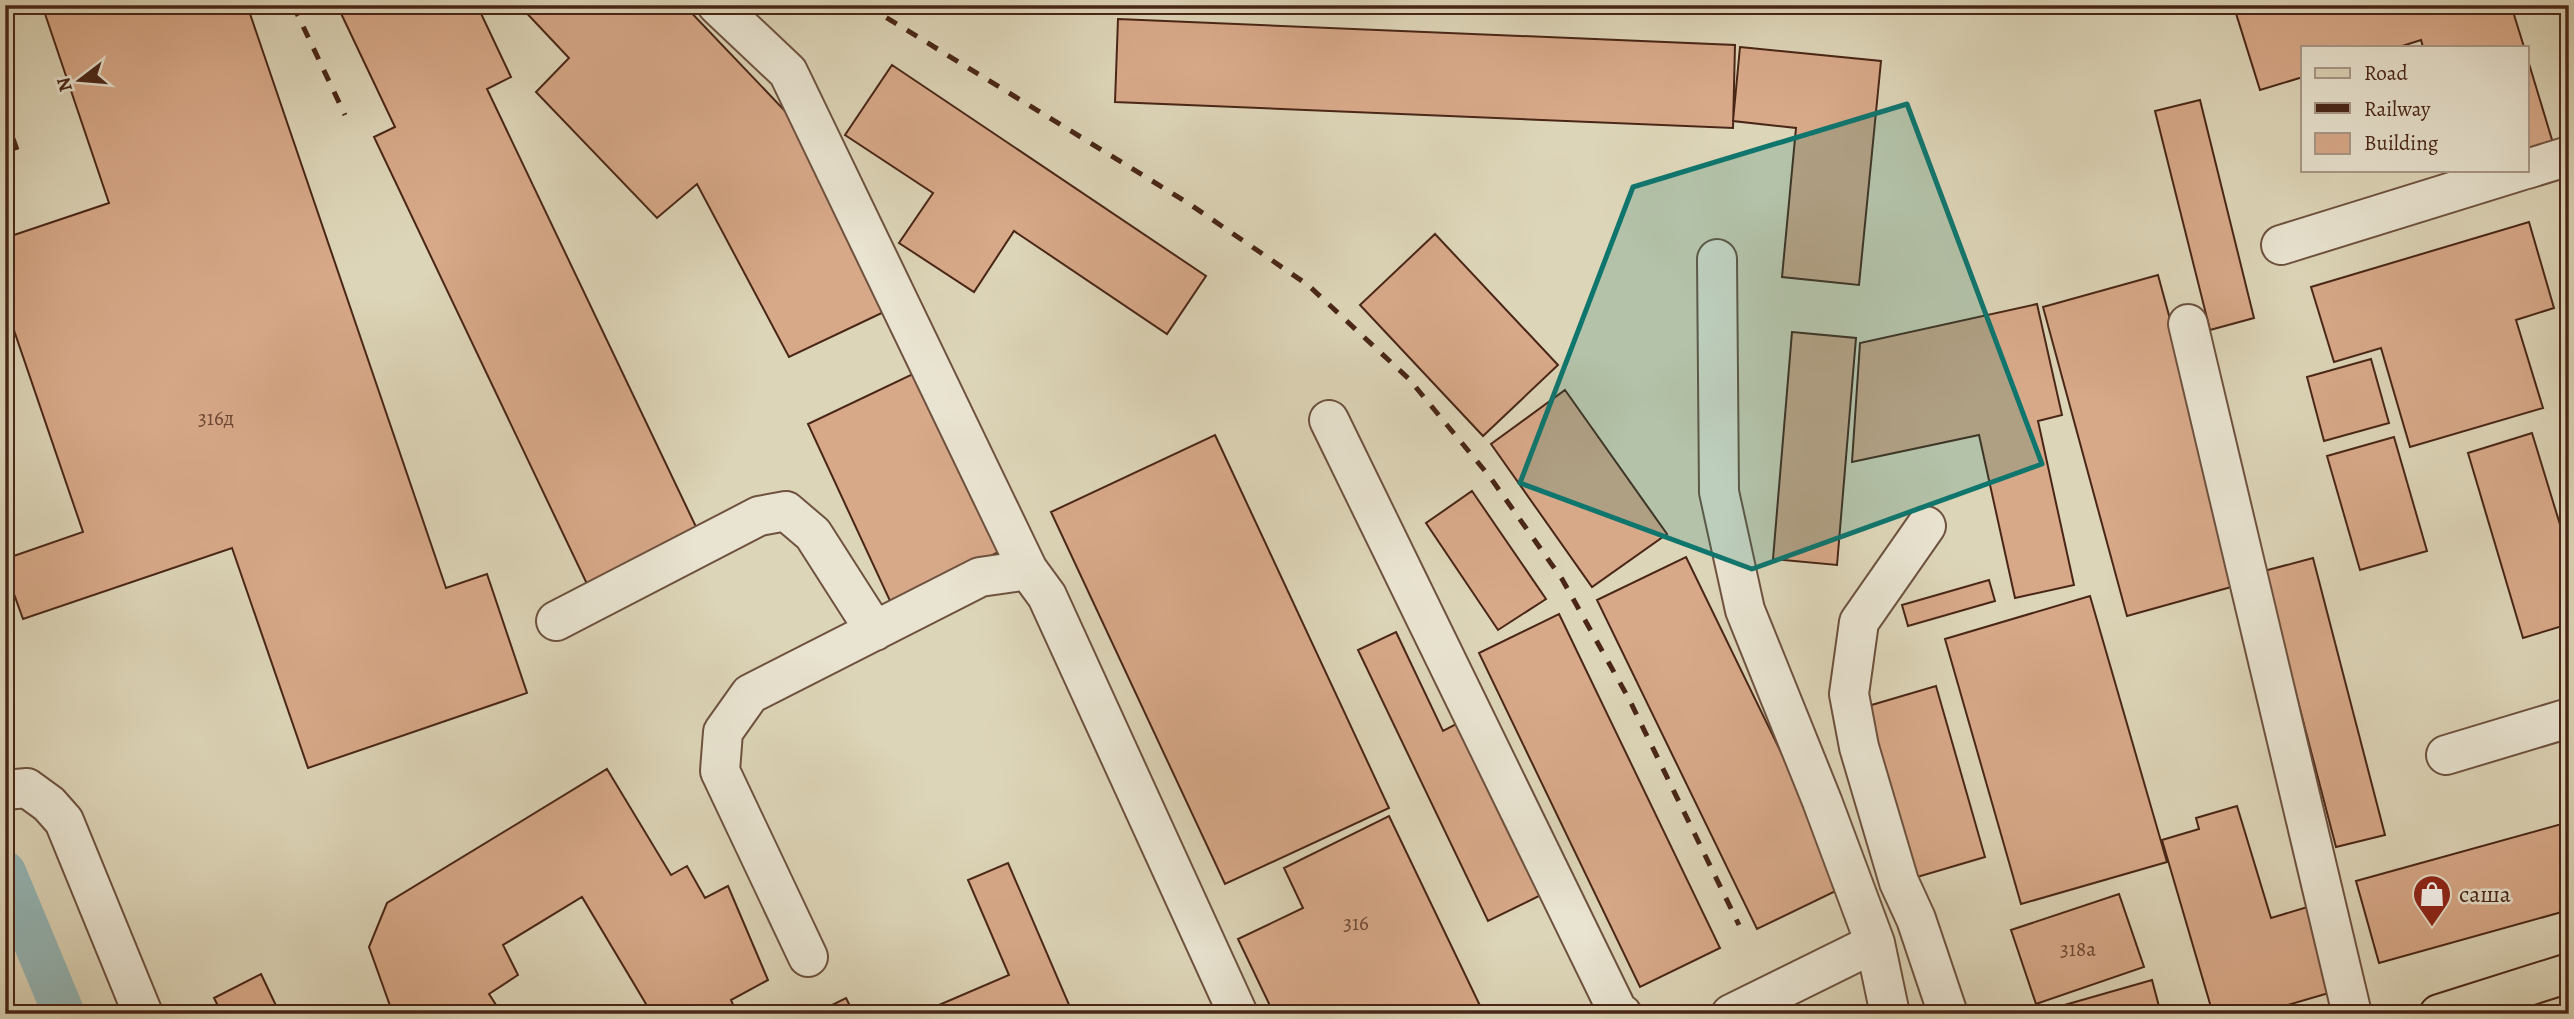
<svg xmlns="http://www.w3.org/2000/svg" width="2574" height="1019" font-family="Alegreya,serif">
<style>
.lines{fill:none;stroke-linecap:round;stroke-linejoin:round}
.canal{stroke:#95b7b7;stroke-width:42}
.building{fill:#d8a989;stroke:#492617;stroke-width:2}
.minor-casing{stroke:#6e523f;stroke-width:42}
.major-casing{stroke:#492617;stroke-width:42}
.minor{stroke:#e9e4d1;stroke-width:38}
.major{stroke:#ddd5b8;stroke-width:38}
.rail{stroke:#492617;stroke-width:5;stroke-dasharray:12 12;stroke-linecap:butt}
.marked{fill:#0f766e;fill-opacity:0.2;stroke:#0f766e;stroke-width:5;stroke-linejoin:round}
.labels{text-anchor:middle;stroke-width:5;stroke-linejoin:round;paint-order:stroke}
.number-label{font-size:21px;fill:#6d4734}
.poi-label{font-size:24px;fill:#492617;stroke:#e9e4d1;text-anchor:start}
</style>
<rect width="100%" height="100%" fill="#ddd5b8"/>
<filter id="stains"><feTurbulence type="fractalNoise" baseFrequency=".00286" numOctaves="4"/><feColorMatrix values="0 0 0 0 .2 0 0 0 0 .09 0 0 0 0 .02 0 0 0 .5 -.17"/></filter>
<radialGradient id="worn" r=".72"><stop offset=".6" stop-color="#630" stop-opacity="0"/><stop offset="1" stop-color="#630" stop-opacity=".3"/></radialGradient>
<g class="lines">
<path class="canal" d="M5 872 64 1014"/>
</g>
<path class="building" d="M42 5H247L446 588 487 574 527 693 308 768 232 548 23 619 5 569V559L83 532 5 304V238L109 203Z
M337 5H477L511 77 487 89 698 531 587 584 374 137 395 127Z
M519 5H684L786 112 886 311 789 357 697 184 657 218 536 92 569 58Z
M2239 5H2511L2524 47H2423L2421 40 2399 47H2303V77L2260 90 2234 7Z
M1118 19 1735 45 1733 128 1115 102Z
M1740 47 1881 61 1859 285 1782 277 1796 128 1733 121Z
M2527 57 2553 143 2527 151Z
M892 65 1206 276 1167 334 1014 231 974 292 899 243 933 193 845 135Z
M2200 100 2254 318 2210 330 2155 111Z
M2529 222 2554 308 2516 320 2543 408 2410 447 2381 348 2334 362 2311 287Z
M1435 234 1558 365 1483 436 1360 305Z
M2158 275 2242 584 2127 616 2043 307Z
M2037 304 2062 415 2038 421 2074 585 2015 598 1979 435 1852 462 1860 343Z
M1792 332 1856 338 1837 565 1773 559Z
M2371 359 2389 423 2324 441 2307 377Z
M917 372 1001 551 891 603 808 424Z
M1565 390 1667 534 1592 587 1491 444Z
M2532 433 2569 554V624L2523 638 2468 453Z
M1215 435 1389 808 1225 884 1051 512Z
M2394 437 2427 551 2360 570 2327 456Z
M1472 491 1546 599 1498 630 1426 523Z
M1686 557 1846 886 1757 929 1597 600Z
M2313 558 2385 835 2336 847 2264 571Z
M1989 580 1995 601 1908 626 1902 605Z
M2090 596 2167 862 2021 904 1945 639Z
M1559 614 1720 948 1640 987 1479 653Z
M1396 632 1443 731 1460 722 1543 894 1488 921 1358 650Z
M1936 686 1985 857 1907 880 1858 709Z
M607 769 671 875 687 866 705 898 728 886 768 980 731 1000 737 1014H652L582 897 503 945 518 975 489 994 502 1014H393L369 947 387 903Z
M2237 806 2271 918 2314 905 2339 990 2257 1014H2213L2162 840 2199 829 2196 818Z
M1389 816 1484 1014H1274L1238 939 1303 908 1284 868Z
M2569 822V910L2379 963 2356 881Z
M1008 863 1073 1014H918L1009 975 968 880Z
M2119 894 2144 967 2036 1004 2011 930Z
M261 974 280 1014H222L214 998Z
M2152 980 2161 1014H2033Z
M846 998 854 1014H814Z"/>
<g class="lines">
<defs>
<path id="minor" d="M717 5 788 72 1028 570
M2527 169 2569 156
M2281 245 2523 170
M1717 259 1719 492 1745 610 1822 801 1875 943 1890 1014
M2188 324 2352 1014
M1329 420 1618 1012 1622 1014
M1926 526 1859 622 1849 694 1859 747 1899 882 1916 919 1948 1014
M556 621 759 516 786 511 813 534 875 631
M2446 755 2569 718
M5 790 27 788 49 804 64 821 143 1014
M808 957 720 771 723 732 750 694 980 577 1028 570 1047 596 1238 1014
M1731 1014 1875 943"/>
<path id="major" d="M2439 1014 2569 973"/>
</defs>
<use href="#minor" class="minor-casing"/>
<use href="#major" class="major-casing"/>
<use href="#minor" class="minor"/>
<use href="#major" class="major"/>
<path class="rail" d="M293 5 345 115
M866 5 1188 203 1308 285 1409 379 1490 477 1562 579 1629 699 1739 925
M5 116 17 150"/>
</g>
<path class="marked" d="M1907 104 2042 464 1752 569 1520 483 1633 187Z"/>
<defs>
<symbol id="shop-pin" viewBox="-11 -11 22 30"><path d="M0 17L-7.5 6A9.5 9.5 0 1 1 7.5 6Z" fill="#8f2418" stroke="#e9e4d1"/><path d="M-5-2.5h2.3a2.7 3.5 0 0 1 5.4 0H5L5.5 6h-11ZM-1.5-2.5h3a1.5 2.3 0 0 0-3 0Z" fill="#fff"/></symbol>
</defs>
<g fill-rule="evenodd">
<use href="#shop-pin" x="2410" y="872" width="44" height="60"/>
</g>
<g class="labels">
<g class="number-label">
<text x="216" y="425">316д</text>
<text x="1356" y="930">316</text>
<text x="2078" y="956">318a</text>
</g>
<g class="poi-label">
<text x="2459" y="902">саша</text>
</g>
</g>
<rect width="2574" height="1019" fill="none" stroke="#ddd5b8" stroke-width="28"/>
<rect x="7" y="7" width="2560" height="1005" fill="none" stroke="#492617" stroke-width="3.5"/>
<rect x="14" y="14" width="2546" height="991" fill="none" stroke="#492617" stroke-width="2"/>
<rect x="2301" y="46" width="228" height="126" fill="#e9e4d1" stroke="#a99887" stroke-width="2"/>
<rect x="2315" y="68" width="35" height="10" fill="#ddd5b8" stroke="#a99887" stroke-width="2"/>
<text x="2364" y="80" font-size="21" fill="#492617">Road</text>
<rect x="2315" y="103" width="35" height="10" fill="#492617" stroke="#a99887" stroke-width="2"/>
<text x="2364" y="116" font-size="21" fill="#492617">Railway</text>
<rect x="2315" y="133" width="35" height="21" fill="#d8a989" stroke="#a99887" stroke-width="2"/>
<text x="2364" y="150" font-size="21" fill="#492617">Building</text>
<g transform="translate(80 80) rotate(254)" stroke="#e9e4d1" stroke-width="5" paint-order="stroke">
<path d="M0-5L12 26L0 18L-12 26Z" fill="#492617"/>
<text y="-10" font-size="19" font-weight="bold" text-anchor="middle" fill="#492617">N</text>
</g>
<rect width="100%" height="100%" filter="url(#stains)"/>
<rect width="100%" height="100%" fill="url(#worn)"/>
</svg>
